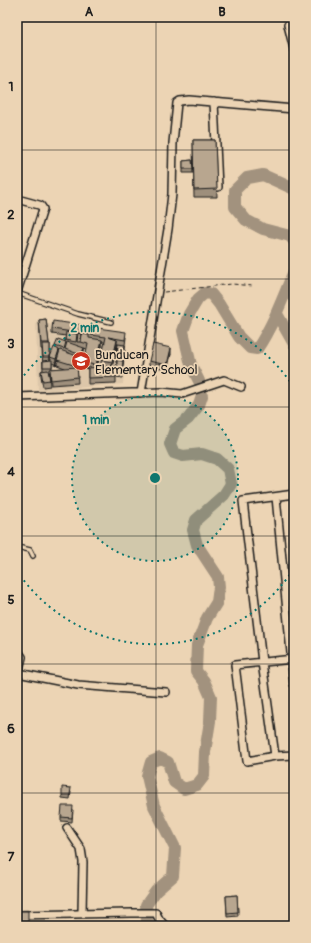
<svg xmlns="http://www.w3.org/2000/svg" width="311" height="943" font-family="Pangolin,sans-serif">
<style>
.built{fill:#dcc6a9}
.lines{fill:none;stroke-linecap:round;stroke-linejoin:round}
.river{stroke:#a2927e;stroke-width:12}
.service-casing{stroke:#1c1c1c;stroke-width:6}
.minor-casing{stroke:#1c1c1c;stroke-width:10}
.path{stroke:#1c1c1c;stroke-width:1;stroke-dasharray:4 3;stroke-linecap:butt}
.service{stroke:#ecd4b4;stroke-width:3.5}
.minor{stroke:#ecd4b4;stroke-width:7}
.wall{fill:#9e8f7b;stroke:#1c1c1c;fill-rule:evenodd}
.shaded-wall{fill:#817464;stroke:#1c1c1c}
.building{fill:#b8a68f;stroke:#1c1c1c}
.grid{fill:none;stroke:#1c1c1c;stroke-width:1;stroke-opacity:0.55}
.ring{fill:none;stroke:#0f766e;stroke-width:2;stroke-dasharray:2 4}
.labels{text-anchor:middle;stroke-width:3.5;stroke-linejoin:round;paint-order:stroke}
.poi-label{font-size:13px;fill:#1c1c1c;stroke:#ecd4b4;text-anchor:start}
.centre{fill:#0f766e;stroke:#ecd4b4;stroke-width:2}
.ring-label{font-size:12px;text-anchor:middle;font-weight:bold;fill:#0f766e;stroke:#ecd4b4;stroke-width:3.5;stroke-linejoin:round;paint-order:stroke}
.neatline{fill:none;stroke:#1c1c1c;stroke-width:1.5}
.grid-label{font-size:13px;text-anchor:middle;font-weight:bold;fill:#1c1c1c}
</style>
<rect width="100%" height="100%" fill="#ecd4b4"/>
<filter id="ink" filterUnits="userSpaceOnUse"><feTurbulence type="fractalNoise" baseFrequency=".025" numOctaves="2"/><feDisplacementMap in="SourceGraphic" scale="8" xChannelSelector="R" yChannelSelector="G"/><feConvolveMatrix kernelMatrix="1 2 1 2 8 2 1 2 1" color-interpolation-filters="sRGB"/></filter>
<g filter="url(#ink)">
<path class="built" d="M36 322 127 337 123 384 38 391Z"/>
<g class="lines">
<path class="river" d="M294 189 263 175 247 178 235 190V207L246 220 263 229 290 236 294 241
M277 314 294 344
M199 381 191 365 183 331 189 314 198 299 205 293 211 294 219 304 239 337 250 348 257 349C273 325 283 298 294 271
M150 926 147 921 146 905 156 891 173 876 175 848 154 806 147 776 151 762 160 758 168 762 174 782 184 789 197 785 204 776 205 752 210 721 211 697 204 681 196 671 197 645 207 618 217 602 219 587 218 577 197 545 193 530 196 520 224 495 231 484 228 469 217 459 202 454 183 456 174 453 170 444 175 429 188 419 199 405 202 396"/>
<defs>
<path id="service" d="M17 293 78 314 111 322
M17 547 30 550 33 556"/>
<path id="minor" d="M288 25 294 49
M214 102 218 187
M17 199 39 205 41 206 43 209 17 292
M141 393 168 229 172 194 173 143 177 103 180 101 189 100 294 109
M17 397 161 392 182 394 224 380 241 387
M276 497 294 684
M17 653 20 654 22 657 19 670V672L23 674 78 685 166 692
M294 659 235 665 247 761 275 756 294 755
M275 756 262 662 243 501 294 494
M67 828 81 849 83 862 82 913
M17 915 132 913H156L159 919 165 926"/>
</defs>
<use href="#service" class="service-casing"/>
<use href="#minor" class="minor-casing"/>
<path class="path" d="M164 292 232 284 253 286"/>
<use href="#service" class="service"/>
<use href="#minor" class="minor"/>
</g>
<path class="wall" d="M193 140H215L217 197H194Z
M192 160 193 173H183V161Z
M46 319 49 344H50V360V357L55 348V346L65 341 66 336 52 334V329L81 330V334L82 338 83 326 126 337 125 345 122 378 117 377V363H116V358L118 344H117L112 367 116 366V383L88 384V369L84 368V363L87 349 84 348V353L81 361 80 360V362L77 370 78 383 51 385 50 372H49L50 386 43 387 41 376V371L43 370 42 349H41L39 320ZM102 342H105L101 360V365L107 367H97L102 346ZM57 361V365L65 368 52 369V363L56 365Z
M171 354 167 370 149 366V361Z
M71 792 70 799 62 798V795Z
M73 810 72 822 61 821V817Z
M237 895 238 916 227 917 226 896Z"/>
<path class="shaded-wall" d="M102 340V346L96 371V365Z
M117 340V346L112 368V362Z
M125 345V350L123 364V359Z
M84 348V353L81 361V355Z
M171 348V354L167 370V365Z
M59 350V355L56 365V359Z
M80 357V362L77 372V366Z"/>
<path class="building" d="M193 140H215L217 189 194 190Z
M192 160 193 169H183V161Z
M46 319 49 343H41L39 320Z
M53 321 81 325 80 333 52 329Z
M83 326 126 332 125 340 108 337 117 340 112 362 101 360 106 337 91 335 92 329H91L90 334 82 332Z
M66 332 77 334 76 342 65 340Z
M78 333 82 334 80 342H77Z
M82 334 89 335V338L102 340 96 365 84 363 88 344 81 342Z
M58 339 66 342 64 349 55 346Z
M67 342 84 348 81 355 65 349Z
M42 344H50V357H43Z
M118 344 125 345 123 359 116 358Z
M153 344 171 348 167 365 149 361Z
M54 347 59 350 56 359 50 357Z
M60 350 80 357 77 366 57 360Z
M52 360V367H43V361Z
M117 360 123 361 122 372H117Z
M116 366V377L88 378V368Z
M77 367 78 377 51 380 50 369Z
M48 370 50 380 43 381 41 371Z
M62 787 71 788 70 795H62Z
M62 806H73L72 818 61 817Z
M237 895 238 912 227 913 226 896Z
M17 911H28V926H17Z"/>
</g>
<path class="grid" d="M156 17V926M17 150H294M17 279H294M17 407H294M17 536H294M17 664H294M17 793H294"/>
<circle cx="155" cy="478" r="83" fill="#0f766e" fill-opacity=".12"/>
<g class="ring">
<circle cx="155" cy="478" r="83"/>
<path d="M293 570A166 166 0 0 1 17 571M17 385A166 166 0 0 1 293 386"/>
</g>
<defs>
<symbol id="school-disc" viewBox="-11 -11 22 22"><circle r="9.5" fill="#c8321e" stroke="#ecd4b4"/><path d="M0-5L7-2L0 1L-7-2ZM-4 1L0 2.5L4 1V4Q0 6-4 4Z" fill="#fff"/></symbol>
</defs>
<g fill-rule="evenodd">
<use href="#school-disc" x="70" y="350" width="22" height="22"/>
</g>
<g class="labels">
<g class="poi-label">
<text x="95" y="359">Bunducan<tspan x="95" dy="15">Elementary School</tspan></text>
</g>
</g>
<circle cx="155" cy="478" r="6" class="centre"/>
<g class="ring-label">
<text x="85" y="332">2 min</text>
<text x="96" y="424">1 min</text>
</g>
<rect width="311" height="943" fill="none" stroke="#ecd4b4" stroke-width="44"/>
<rect x="22" y="22" width="267" height="899" class="neatline"/>
<g class="grid-label">
<text x="89" y="16">A</text>
<text x="222" y="16">B</text>
<text x="11" y="91">1</text>
<text x="11" y="219">2</text>
<text x="11" y="348">3</text>
<text x="11" y="476">4</text>
<text x="11" y="604">5</text>
<text x="11" y="733">6</text>
<text x="11" y="861">7</text>
</g>
</svg>
